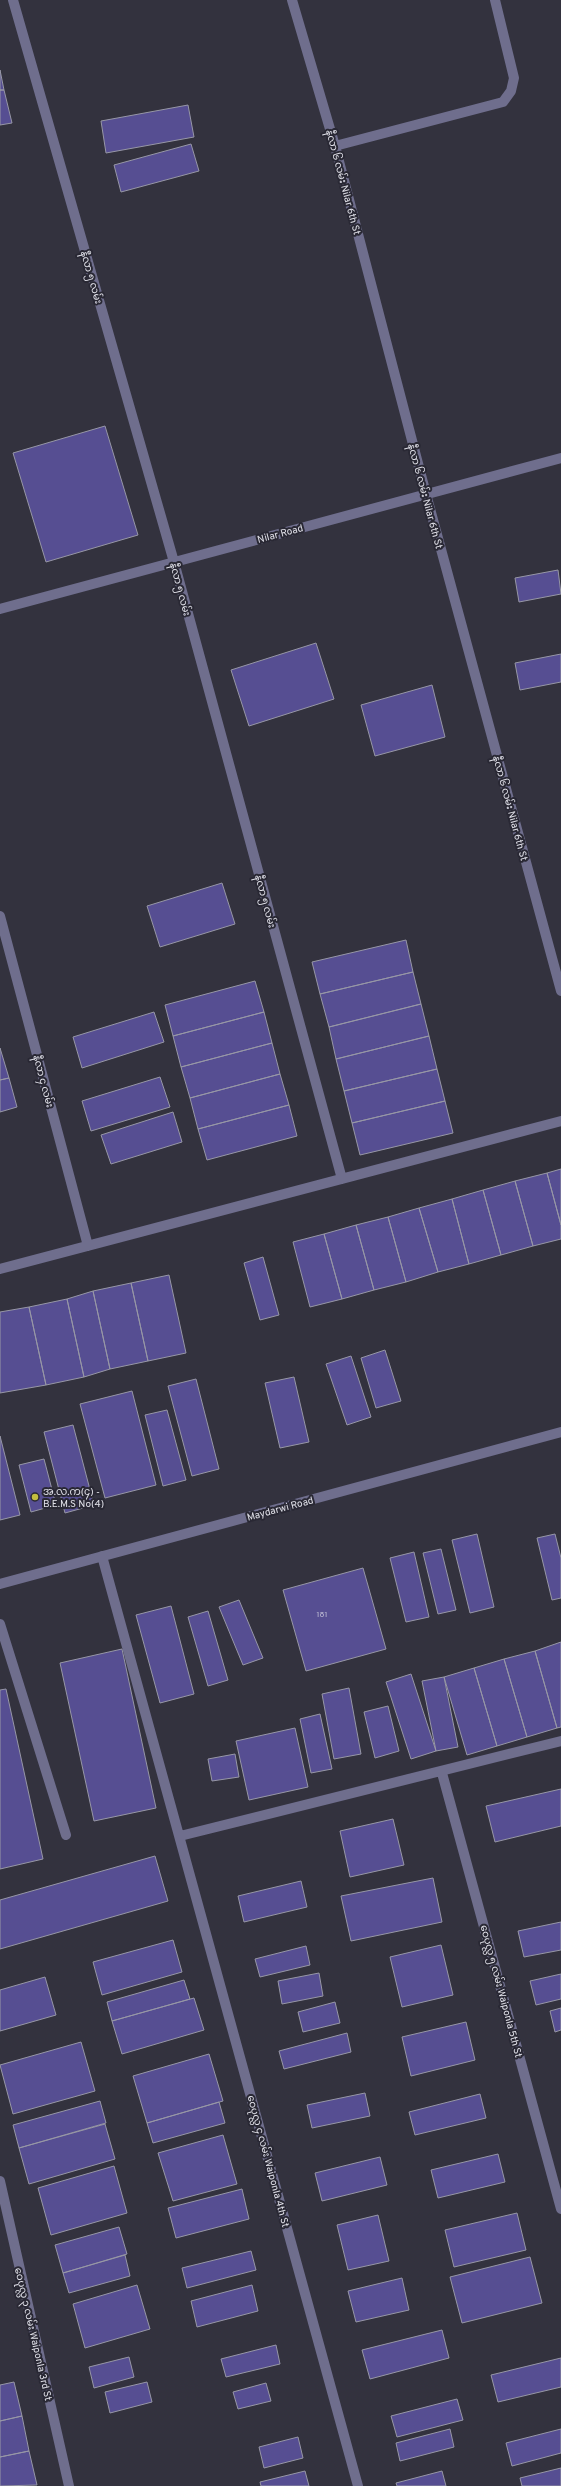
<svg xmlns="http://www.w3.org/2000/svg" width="561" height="2486" font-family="Overpass,'Noto Sans Myanmar',sans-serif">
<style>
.building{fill:#564e92;stroke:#9797a6}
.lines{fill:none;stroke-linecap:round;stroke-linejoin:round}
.minor{stroke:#6f6e8d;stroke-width:10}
.poi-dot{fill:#c2bd3f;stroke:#292834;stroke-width:1.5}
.labels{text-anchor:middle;stroke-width:4;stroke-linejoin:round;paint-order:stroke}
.number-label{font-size:8px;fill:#bfbdd4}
.street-label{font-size:10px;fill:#e2e2ea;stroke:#292834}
.poi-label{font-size:10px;fill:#e2e2ea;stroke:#292834;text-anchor:start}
</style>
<rect width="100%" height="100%" fill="#33323e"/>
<path class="building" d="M0 70 4 90H0Z
M0 90H4L12 123 0 125Z
M188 105 194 137 106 153 101 121Z
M191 144 199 171 121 192 114 165Z
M105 426 138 535 46 562 13 453Z
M558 570 561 594 519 602 515 578Z
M316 643 334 699 249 726 231 670Z
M561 654V682L520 690 515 663Z
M432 685 445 737 375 756 361 705Z
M222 883 235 924 160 947 147 906Z
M406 940 413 972 320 994 312 962Z
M413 972 421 1004 329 1027 320 994Z
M255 981 264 1012 173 1036 165 1005Z
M421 1004 429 1036 336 1059 329 1027Z
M154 1012 164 1042 82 1068 73 1037Z
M264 1012 272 1043 181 1067 173 1036Z
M429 1036 437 1069 344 1091 336 1059Z
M272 1043 280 1074 190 1098 181 1067Z
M0 1048 9 1078 0 1080Z
M437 1069 445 1101 352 1123 344 1091Z
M280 1074 289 1105 198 1129 190 1098Z
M160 1077 170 1107 91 1131 82 1101Z
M9 1078 17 1107 0 1112V1080Z
M445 1101 453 1133 360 1155 352 1123Z
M289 1105 297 1136 207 1160 198 1129Z
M173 1112 182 1142 111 1164 101 1135Z
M561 1169V1225L547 1173Z
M547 1173 561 1225V1239L533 1246 515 1181Z
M515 1181 533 1246 501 1255 483 1190Z
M483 1190 501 1255 469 1264 452 1199Z
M452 1199 469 1264 438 1272 419 1208Z
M419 1208 438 1272 406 1282 388 1217Z
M388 1217 406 1282 374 1290 356 1225Z
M356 1225 374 1290 342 1299 324 1234Z
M324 1234 342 1299 310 1307 293 1242Z
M263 1257 279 1315 260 1320 244 1263Z
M169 1275 186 1353 148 1361 131 1283Z
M131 1283 148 1361 110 1369 93 1291Z
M93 1291 110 1369 84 1377 67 1299Z
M67 1299 84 1377 46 1385 29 1307Z
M29 1307 46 1385 0 1393V1312Z
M385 1350 401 1401 376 1408 361 1358Z
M351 1356 371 1417 347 1425 326 1364Z
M294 1377 309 1442 280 1448 265 1383Z
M196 1379 219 1469 192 1476 168 1386Z
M132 1391 156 1485 105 1498 80 1404Z
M167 1410 186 1480 163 1486 145 1415Z
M73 1425 94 1505 65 1513 44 1432Z
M0 1436 20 1515 0 1520Z
M44 1459 56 1505 31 1512 19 1465Z
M477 1534 494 1607 470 1613 452 1540Z
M555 1534 561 1558V1598L552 1600 537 1538Z
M441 1549 456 1610 438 1614 423 1553Z
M414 1552 429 1617 406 1622 390 1558Z
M363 1568 386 1649 306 1671 283 1590Z
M239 1600 263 1658 243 1665 219 1607Z
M171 1606 194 1694 160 1703 136 1615Z
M208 1611 228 1680 208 1686 188 1617Z
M561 1642V1727L557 1728 535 1651Z
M122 1649 156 1808 94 1821 60 1663Z
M535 1651 557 1728 527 1737 504 1659Z
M504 1659 527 1737 497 1746 474 1668Z
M474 1668 497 1746 467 1755 444 1677Z
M411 1674 436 1751 411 1759 386 1682Z
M444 1677 458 1747 436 1751 422 1681Z
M349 1688 361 1754 334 1759 322 1694Z
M6 1689 43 1859 0 1869V1690Z
M388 1706 399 1751 375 1758 364 1712Z
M320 1714 332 1769 311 1773 300 1719Z
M295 1728 308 1787 249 1800 236 1741Z
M235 1754 239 1777 212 1781 208 1759Z
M561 1789V1826L495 1842 486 1806Z
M393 1819 404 1865 350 1877 340 1831Z
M155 1856 168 1901 0 1949V1900Z
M433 1878 442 1922 351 1941 341 1896Z
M301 1881 307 1907 244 1922 238 1896Z
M561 1922V1950L524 1957 518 1931Z
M173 1940 182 1972 102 1995 93 1962Z
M441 1945 453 1995 402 2007 390 1957Z
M306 1946 310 1965 260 1977 255 1959Z
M319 1973 323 1996 282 2004 278 1981Z
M561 1974V1999L536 2005 530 1981Z
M45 1977 56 2015 0 2031V1990Z
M184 1980 190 1999 112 2021 107 2002Z
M194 1998 204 2030 122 2054 112 2021Z
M335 2002 340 2023 303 2032 298 2012Z
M561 2008V2030L555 2032 550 2011Z
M466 2022 475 2060 411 2076 402 2037Z
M347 2033 351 2052 284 2069 279 2051Z
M81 2042 95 2091 13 2114 0 2065Z
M209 2054 223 2101 147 2123 133 2076Z
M365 2093 370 2116 312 2128 307 2105Z
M480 2094 486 2118 415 2135 409 2112Z
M100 2101 106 2123 19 2148 13 2125Z
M219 2102 225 2123 153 2143 147 2123Z
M105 2124 115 2159 29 2184 19 2148Z
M223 2135 237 2184 173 2201 158 2153Z
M498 2154 505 2182 438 2198 431 2170Z
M380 2157 387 2185 322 2201 315 2173Z
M114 2166 127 2213 51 2235 38 2188Z
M242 2189 249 2219 176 2238 168 2208Z
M517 2213 526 2250 454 2267 445 2230Z
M378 2215 389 2261 348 2270 337 2225Z
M119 2227 127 2254 63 2273 55 2245Z
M251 2251 256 2270 187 2288 182 2268Z
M125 2255 130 2276 69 2293 63 2273Z
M530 2257 542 2303 462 2323 450 2277Z
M402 2278 409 2310 356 2322 348 2291Z
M137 2285 150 2329 85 2348 73 2304Z
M252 2285 258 2311 197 2327 191 2301Z
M442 2330 449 2358 370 2379 362 2350Z
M276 2345 280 2364 226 2377 221 2359Z
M129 2357 134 2377 94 2388 89 2367Z
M561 2358V2387L498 2402 491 2375Z
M14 2382 22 2416 0 2421V2385Z
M147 2382 152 2402 110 2413 105 2392Z
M266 2383 271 2401 238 2409 233 2392Z
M457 2399 463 2420 397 2437 391 2416Z
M22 2416 29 2451 0 2457V2421Z
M450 2429 454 2447 400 2461 396 2443Z
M561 2429V2453L512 2466 506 2443Z
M298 2437 303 2458 264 2468 259 2447Z
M29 2451 37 2485 0 2486V2457Z
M561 2468V2486H522L520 2478Z
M305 2471 309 2486H261L260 2482Z
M442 2471 446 2486H397L396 2483Z"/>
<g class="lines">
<path class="minor" d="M13 0 174 562 342 1179
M292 0 335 146 426 494 561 991
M335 146 503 102 511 91 514 78 495 0
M0 609 561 458
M0 916 88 1246
M0 1269 561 1121
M102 1556 358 2486
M0 1584 561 1432
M0 1624 66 1835
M442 1773 561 2209
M180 1836 561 1741
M0 2181 69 2486"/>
</g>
<circle class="poi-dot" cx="35" cy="1497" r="4"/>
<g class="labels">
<g class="number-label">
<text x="322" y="1617">181</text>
</g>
<g class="street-label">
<text transform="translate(344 182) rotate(75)" y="4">နီလာ ၆ လမ်း Nilar 6th St</text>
<text transform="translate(92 277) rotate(74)" y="4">နီလာ ၅ လမ်း</text>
<text transform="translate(426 496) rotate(75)" y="4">နီလာ ၆ လမ်း Nilar 6th St</text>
<text transform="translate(280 533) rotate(-15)" y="4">Nilar Road</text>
<text transform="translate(181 589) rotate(75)" y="4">နီလာ ၅ လမ်း</text>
<text transform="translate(511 808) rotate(75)" y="4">နီလာ ၆ လမ်း Nilar 6th St</text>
<text transform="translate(266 901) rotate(75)" y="4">နီလာ ၅ လမ်း</text>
<text transform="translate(44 1081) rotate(75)" y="4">နီလာ ၄ လမ်း</text>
<text transform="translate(280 1508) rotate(-15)" y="4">Maydarwi Road</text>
<text transform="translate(502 1991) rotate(75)" y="4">ဝေပုလ္လ ၅ လမ်း Waiponla 5th St</text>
<text transform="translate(269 2161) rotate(75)" y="4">ဝေပုလ္လ ၄ လမ်း Waiponla 4th St</text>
<text transform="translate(34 2334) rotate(77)" y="4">ဝေပုလ္လ ၃ လမ်း Waiponla 3rd St</text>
</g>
<g class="poi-label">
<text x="43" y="1495">အ.လ.က(၄) -<tspan x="43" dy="12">B.E.M.S No(4)</tspan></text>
</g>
</g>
</svg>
